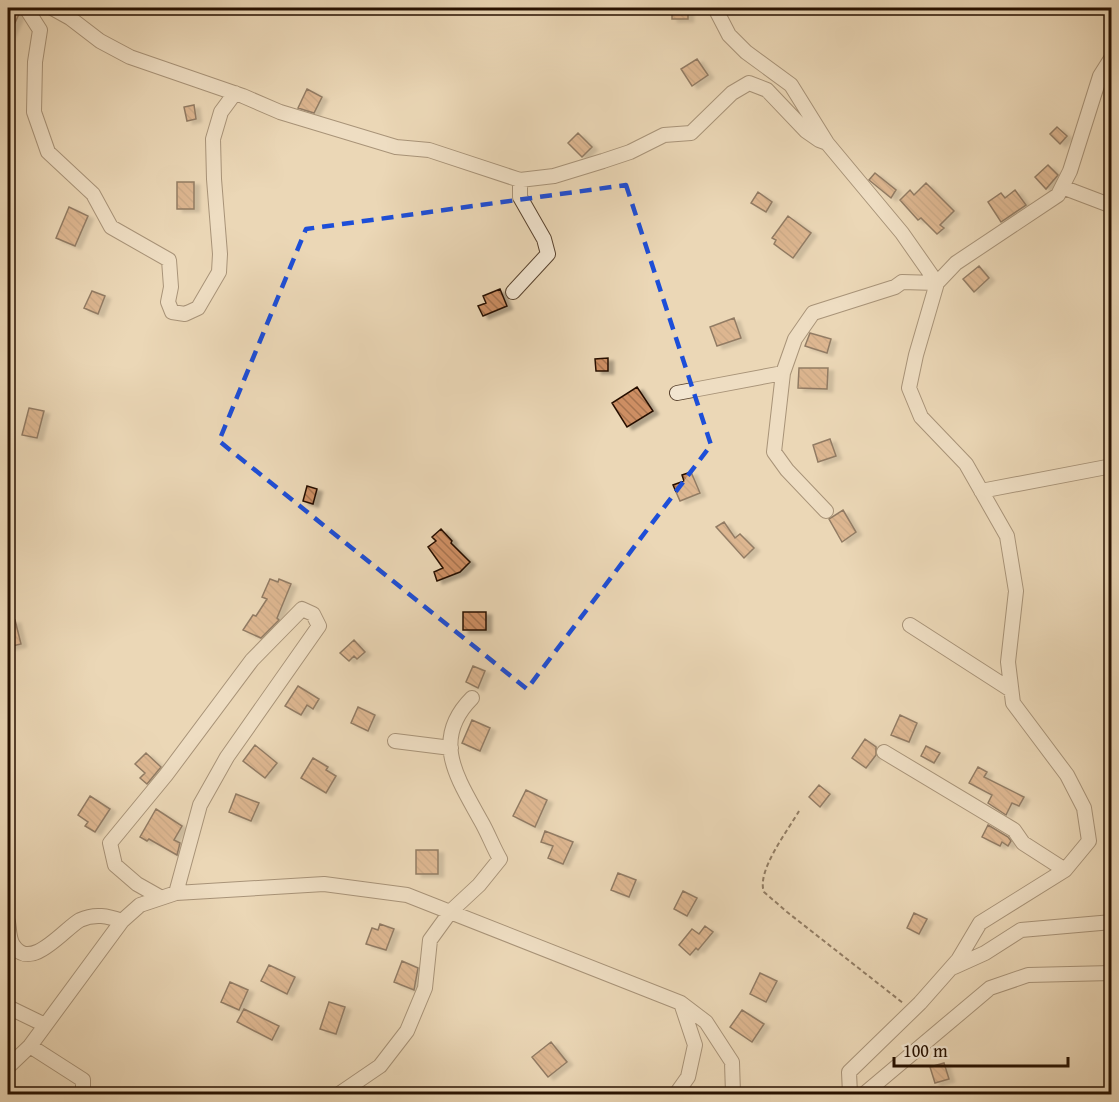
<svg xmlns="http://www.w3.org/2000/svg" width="1119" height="1102" font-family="'Gentium Book Plus',serif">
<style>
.building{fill:url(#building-back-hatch);stroke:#271100;stroke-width:1.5;filter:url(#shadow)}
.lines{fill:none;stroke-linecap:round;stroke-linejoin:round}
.minor-casing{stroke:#58422e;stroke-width:16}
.path{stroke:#271100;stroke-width:2;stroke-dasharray:4.5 3;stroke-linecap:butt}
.minor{stroke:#f2e5d0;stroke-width:14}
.marked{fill:none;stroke:#1d4ed8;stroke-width:4.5;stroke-dasharray:12 8;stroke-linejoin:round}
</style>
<defs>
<pattern id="building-back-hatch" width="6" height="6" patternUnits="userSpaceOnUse" patternTransform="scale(1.5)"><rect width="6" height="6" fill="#cd8e63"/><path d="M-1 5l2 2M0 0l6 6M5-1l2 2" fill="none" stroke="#a6734f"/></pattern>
<filter id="shadow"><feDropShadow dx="5.5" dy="3" stdDeviation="1.5" flood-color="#0004"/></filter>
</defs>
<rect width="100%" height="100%" fill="#ebd7b6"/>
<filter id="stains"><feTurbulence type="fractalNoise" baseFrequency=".00333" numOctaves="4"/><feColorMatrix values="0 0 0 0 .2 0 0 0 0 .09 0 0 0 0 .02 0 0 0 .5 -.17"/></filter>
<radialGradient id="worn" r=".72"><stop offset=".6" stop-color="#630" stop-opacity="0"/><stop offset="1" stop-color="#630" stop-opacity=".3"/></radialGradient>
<path class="building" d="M8 8H17L19 14 8 38Z
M672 8H688V19H672Z
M697 59 708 75 692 86 681 69Z
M307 89 322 97 314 113 298 108Z
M194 105 196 119 187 121 184 107Z
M1057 127 1067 136 1060 144 1050 134Z
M578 133 592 147 582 157 568 143Z
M1048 165 1058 175 1046 189 1035 177Z
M875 173 896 190 891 198 869 180Z
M177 182H194V209H177Z
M926 183 954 211 940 225 944 228 937 234 921 218 918 220 900 200 910 190 914 195Z
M1015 190 1026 205 1001 222 988 202 1001 193 1005 198Z
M758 192 772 202 766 212 751 203Z
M69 207 88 216 75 246 56 238Z
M788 216 811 233 793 258 774 244 776 240 772 238Z
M979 266 989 278 974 292 963 279Z
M500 289 507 306 483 316 478 306 486 303 483 296Z
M92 291 105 296 98 314 84 308Z
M734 318 741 338 717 346 710 327Z
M810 333 831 339 827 353 805 346Z
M608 358V371H596L595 359Z
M799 368H828L827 389 798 388Z
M637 387 653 411 627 427 612 403Z
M29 408 44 411 37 438 22 435Z
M830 439 836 456 818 462 813 445Z
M691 472 700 493 680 501 673 485 684 481 682 475Z
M307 486 317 489 313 504 303 501Z
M843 510 856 532 842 542 829 519Z
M724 522 735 538 740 534 754 548 744 558 716 527Z
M441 529 452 541 451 543 470 562 460 572 437 581 434 572 443 568 428 547 436 541 432 537Z
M270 579 278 582 279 579 291 584 277 618 279 620 261 638 243 630 253 615 256 616 267 599 262 597Z
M463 612H486V630H463Z
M15 620 21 644 8 647V622Z
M354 640 365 652 357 659 354 656 349 661 340 653Z
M473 666 485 671 478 688 466 682Z
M298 686 319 699 313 709 307 705 301 715 285 706Z
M358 707 375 715 368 731 351 723Z
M900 715 917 723 909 742 891 735Z
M472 720 490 728 480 751 462 743Z
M865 739 876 747V755L866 768 852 758Z
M255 745 277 763 265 778 243 761Z
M926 746 940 753 934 763 921 756Z
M146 753 161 767 147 784 140 778 145 773 135 764Z
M313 758 328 767 326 770 336 776 326 793 301 778Z
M978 767 987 772 984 777 1024 797 1019 806 1012 803 1006 815 988 803 992 795 969 783Z
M819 785 830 794 820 807 809 797Z
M526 790 547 800 535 827 513 816Z
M236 794 259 803 251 821 229 812Z
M90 796 110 809 95 832 85 826 88 822 78 815Z
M156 809 182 826 174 840 180 843 177 855 149 839 147 841 140 837Z
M988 825 1008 837 1011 841 1008 846 1002 842 1000 846 982 837Z
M545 831 573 842 563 864 548 858 553 846 541 842Z
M416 850H438V874H416Z
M618 873 636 880 629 897 611 890Z
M683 891 697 898 687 916 674 909Z
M914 913 927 919 919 934 907 928Z
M380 924 394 929 386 950 366 944 372 928 378 930Z
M705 926 713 932 698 950 696 948 690 955 679 945 692 929 699 934Z
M402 961 418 968 414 990 394 982Z
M269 965 295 977 287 994 261 981Z
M760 973 777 981 766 1002 750 994Z
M230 982 248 990 239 1010 221 1002Z
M329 1002 345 1007 336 1034 320 1029Z
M244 1009 279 1026 272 1040 237 1022Z
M742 1010 764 1024 752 1042 730 1027Z
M551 1042 567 1062 548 1077 532 1057Z
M944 1063 949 1079 935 1083 930 1067Z"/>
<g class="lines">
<defs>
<path id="minor" d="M26 8 40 30 35 62 34 112 48 152 93 194 111 227 169 260 171 287 168 302 172 312 185 314 198 308 219 272 220 254 214 179 213 139 221 112 235 93
M52 8 70 18 100 41 130 57 243 96 280 112 396 147 429 150 520 180 554 176 603 161 630 152 664 135 691 133 732 93 749 83 767 90 806 131 819 140 827 143
M715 8 729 35 746 52 791 85 827 143 902 233 937 283
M1062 187 1112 206
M513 292 548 254 544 239 520 197V180
M677 393 783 373
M981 491 1112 466
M826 511 787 470 774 452 783 373 795 339 813 313 895 287 902 282 937 283
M910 625 1011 690
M395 741 451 748
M884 752 1014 830 1023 843 1065 870
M160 897 137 884 115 865 110 843 166 775 252 660 302 609 313 614 319 626 227 757 200 805 176 893
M8 922C9 928 9 939 13 945 31 973 65 928 80 920 95 913 108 916 122 921
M954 967 985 953 1021 930 1112 922
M8 1007 45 1025
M30 1046 83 1080V1094
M8 1067 30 1046 122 921 140 905 176 893 324 884 407 895 681 1003 706 1022 732 1062 733 1094
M339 1094 380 1066 407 1031 425 988 430 940 451 911 479 885 500 859C493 847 488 833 481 821 458 779 430 740 472 698
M676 1094 688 1077 695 1045 681 1003
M850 1094 849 1072 920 1003 958 960 980 923 1065 870 1089 841 1084 808 1067 775 1013 703 1008 662 1016 591 1007 536 966 464 921 417 909 388 916 355 937 283 956 263 1058 195 1070 171 1100 76 1112 57
M864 1094 990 988 1028 975 1112 973"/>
</defs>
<use href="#minor" class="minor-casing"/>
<path class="path" d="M799 811C789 829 756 871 764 892L787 912 903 1003"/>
<use href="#minor" class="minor"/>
</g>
<path d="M0 0H1119V1102H0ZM626 185 711 445 527 689 219 441 306 229Z" fill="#ebd7b6" fill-opacity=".55" fill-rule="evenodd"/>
<path class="marked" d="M626 185 711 445 527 689 219 441 306 229Z"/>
<rect width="1119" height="1102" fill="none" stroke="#ebd7b6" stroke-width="30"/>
<rect x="9" y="9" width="1101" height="1084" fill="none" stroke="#271100" stroke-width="3"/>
<rect x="15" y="15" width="1089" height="1072" fill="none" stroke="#271100" stroke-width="1.5"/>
<path d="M894 1057v9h174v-9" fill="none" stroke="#271100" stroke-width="3"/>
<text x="903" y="1057" font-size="18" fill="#271100" stroke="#f2e5d0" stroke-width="4.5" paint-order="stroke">100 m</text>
<rect width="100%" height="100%" filter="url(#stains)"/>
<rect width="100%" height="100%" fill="url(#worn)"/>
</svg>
